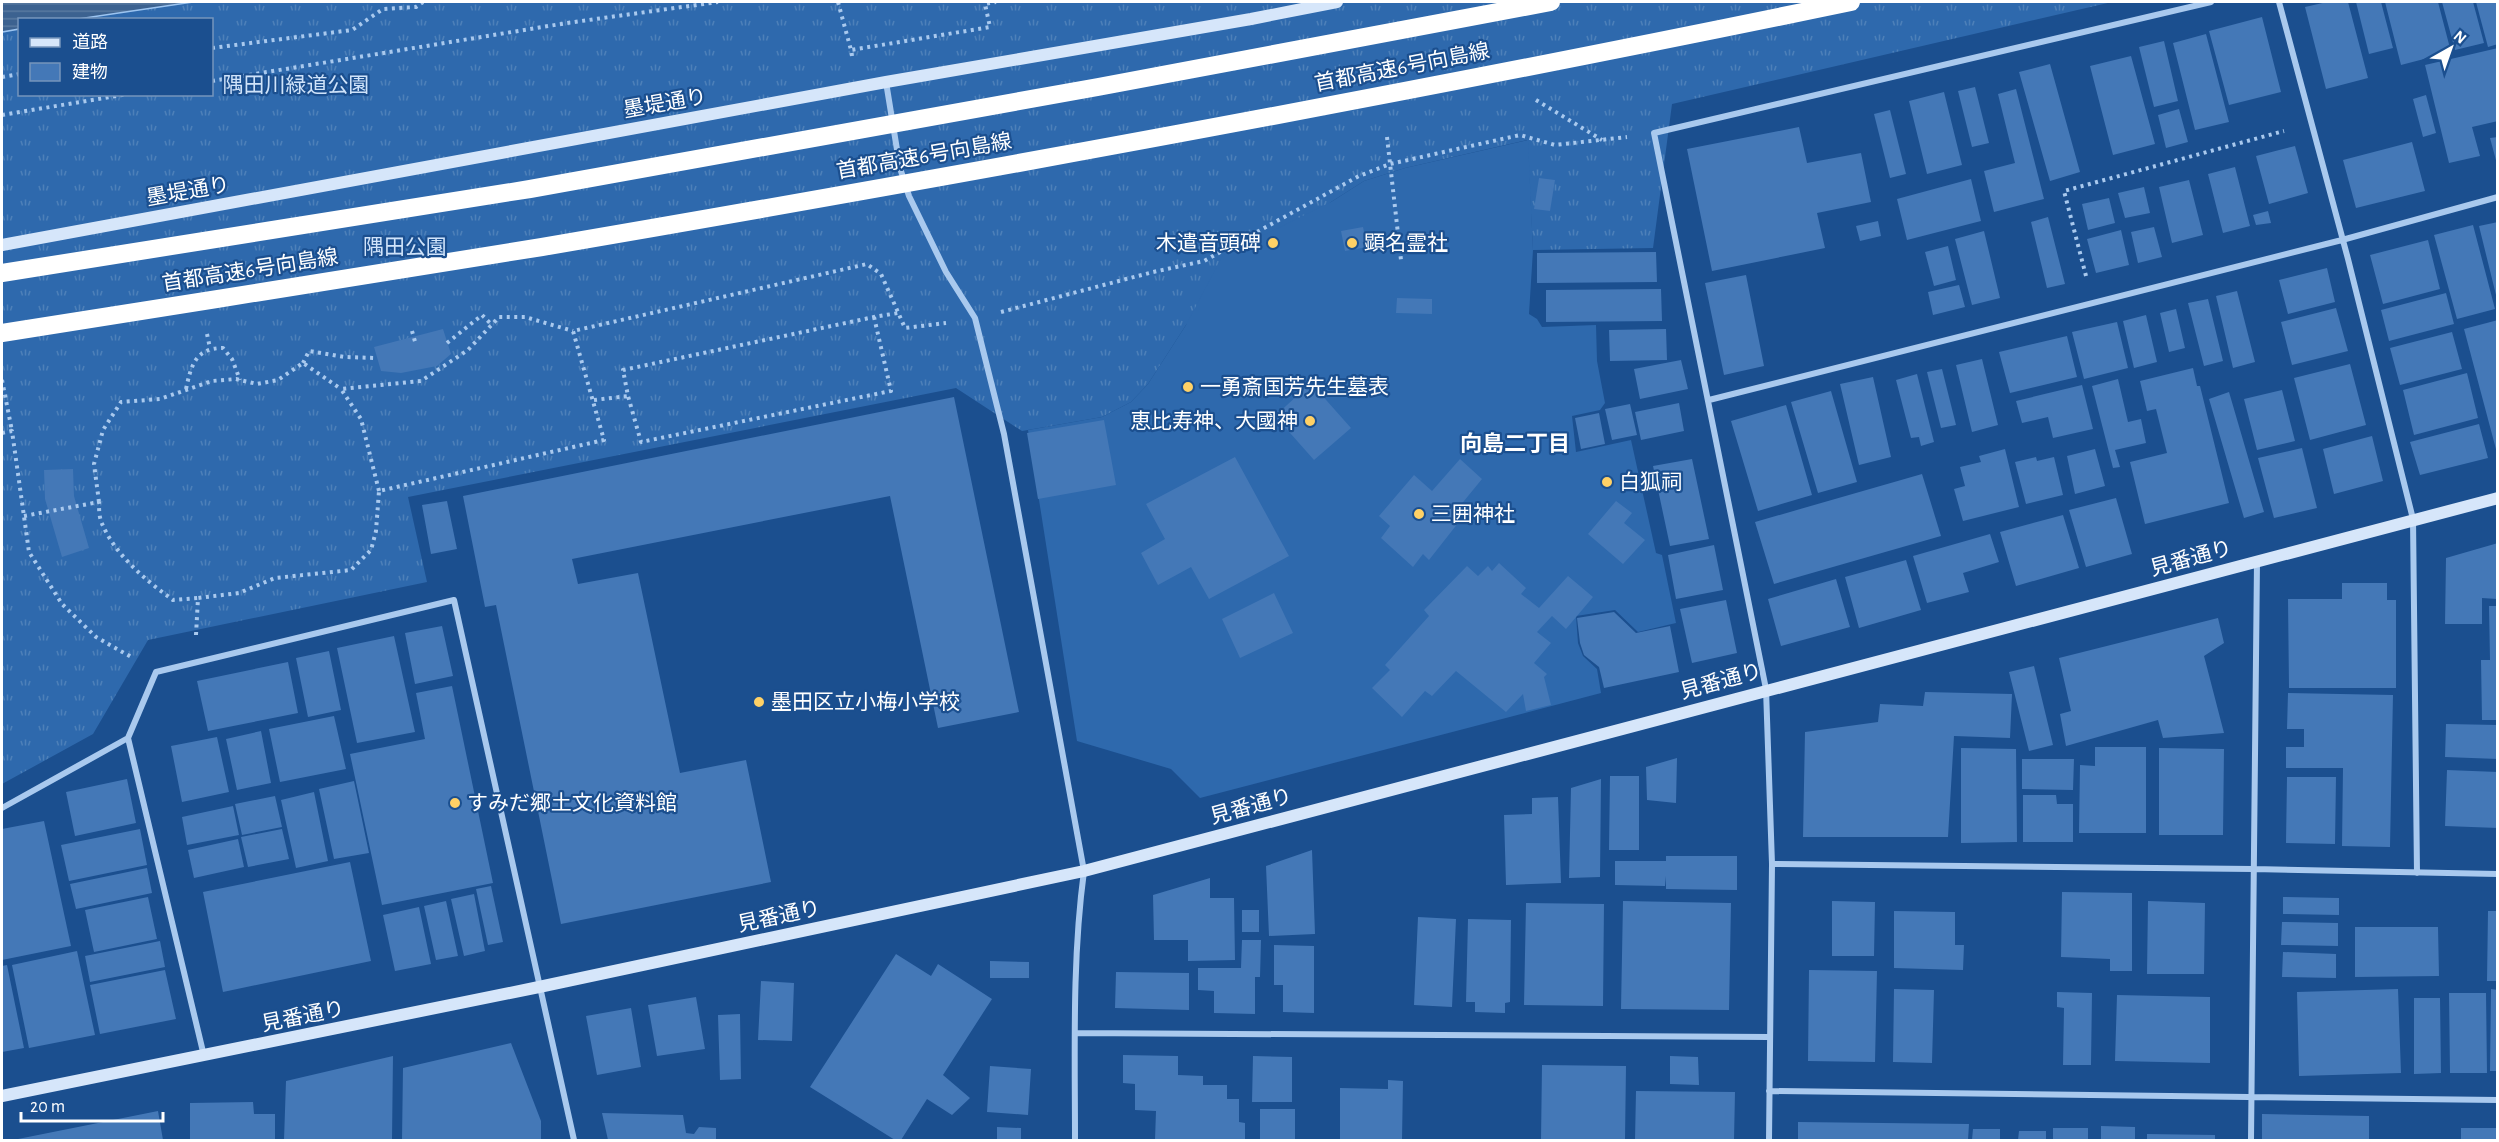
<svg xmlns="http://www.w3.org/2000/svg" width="2499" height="1142" font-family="'Alegreya Sans','Noto Sans JP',sans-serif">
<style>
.grass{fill:url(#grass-tufts)}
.garden{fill:#2e69ad}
.water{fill:url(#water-rules);stroke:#9cc4f0;stroke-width:1.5}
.building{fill:#4478b7}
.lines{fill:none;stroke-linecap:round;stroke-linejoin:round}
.path{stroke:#a9c9ee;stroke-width:4;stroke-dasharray:3 4.5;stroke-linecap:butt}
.street{stroke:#a9c9ee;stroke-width:6}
.secondary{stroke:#d6e6fa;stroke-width:12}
.highway-bridge{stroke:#fff;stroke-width:18}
.poi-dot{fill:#ffd166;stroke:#1b4f8f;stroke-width:2}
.labels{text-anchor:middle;stroke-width:4.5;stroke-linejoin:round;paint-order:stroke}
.street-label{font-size:21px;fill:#fff;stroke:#1b4f8f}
.park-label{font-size:21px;fill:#cfe3fa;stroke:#1b4f8f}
.poi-label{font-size:21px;fill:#fff;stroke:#1b4f8f;text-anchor:start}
.neighbourhood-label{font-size:22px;font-weight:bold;fill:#fff;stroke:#1b4f8f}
</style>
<defs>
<pattern id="grass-tufts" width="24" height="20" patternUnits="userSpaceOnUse" patternTransform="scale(1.5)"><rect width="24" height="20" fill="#2e69ad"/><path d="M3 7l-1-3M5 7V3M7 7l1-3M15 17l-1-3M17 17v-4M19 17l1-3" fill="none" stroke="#4d80b9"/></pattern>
<pattern id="water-rules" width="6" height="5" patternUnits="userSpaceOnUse" patternTransform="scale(1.5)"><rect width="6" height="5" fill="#3c6290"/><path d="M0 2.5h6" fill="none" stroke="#597aa1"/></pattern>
</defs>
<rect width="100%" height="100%" fill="#1b4f8f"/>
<path class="grass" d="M193 2H2112L1672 104 1653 248 1533 250 1527 140 1405 168 1364 181 1331 202 1186 325 1148 384 1131 402 1102 417 1022 431 956 388 408 497 427 582 148 640 93 734 2 784V32L19 29 20 94H212V20L78 19Z"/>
<path class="garden" d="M1528 140 1533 250 1529 314 1537 319 1542 327 1596 325 1597 361 1605 403 1600 410 1572 416 1576 452 1631 440 1656 553 1662 555 1676 623 1638 632 1615 610 1576 616 1578 643 1583 656 1597 669 1601 693 1200 798 1171 769 1077 741 1028 430 1102 417 1131 402 1148 384 1186 325 1223 255 1331 202 1364 181 1405 168Z"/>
<path class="water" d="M2 2H193L78 19 20 20 19 29 2 32Z"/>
<path class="building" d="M2327 2H2348L2368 78 2326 89 2305 7Z
M2356 2H2381L2393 48 2369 54Z
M2385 2H2438L2451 52 2401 65Z
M2442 2H2473L2484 43 2455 50Z
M2476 2H2498V44L2488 47Z
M2262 17 2281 92 2229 105 2209 31Z
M2206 34 2229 122 2195 130 2173 43Z
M2164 41 2178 101 2154 107 2139 47Z
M2498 48V121L2472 127 2480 156 2449 163 2425 65Z
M2131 56 2155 144 2113 155 2090 66Z
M2050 64 2080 172 2050 181 2019 72Z
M1975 87 1989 143 1972 147 1958 91Z
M2016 89 2044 199 1994 212 1984 171 2015 163 1998 94Z
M1944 92 1962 165 1927 174 1909 101Z
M2426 95 2436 133 2423 137 2413 99Z
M2179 109 2188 142 2166 148 2158 115Z
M1890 110 1906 174 1890 178 1874 114Z
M1799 127 1807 163 1861 153 1871 202 1817 213 1825 248 1712 271 1687 149Z
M2498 137V164H2497L2490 138Z
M2412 142 2425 191 2356 208 2343 160Z
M2295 146 2308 193 2269 204 2256 156Z
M2235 167 2250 226 2223 233 2208 174Z
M1539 178 1555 180 1550 211 1534 209Z
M1971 179 1981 221 1907 240 1897 199Z
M2189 180 2203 235 2172 243 2159 187Z
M2144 187 2150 213 2125 218 2118 193Z
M2109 198 2115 223 2088 230 2082 204Z
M2268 211 2271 223 2256 225 2253 215Z
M2048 217 2065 284 2047 288 2031 222Z
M1878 221 1881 236 1860 241 1856 226Z
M2498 222V299H2497L2479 226Z
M2473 225 2495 309 2457 319 2434 235Z
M1363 227 1367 247 1345 251 1341 231Z
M2154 227 2162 257 2138 263 2131 232Z
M2121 230 2129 265 2096 273 2087 239Z
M1984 231 2000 298 1972 305 1955 239Z
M2428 240 2440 289 2383 304 2370 255Z
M1948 246 1956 280 1934 286 1925 252Z
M1656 252 1657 282 1537 283V253Z
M2327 268 2335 302 2288 314 2279 280Z
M1746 275 1764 366 1724 375 1705 283Z
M1959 285 1965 307 1933 315 1928 292Z
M1661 289 1662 321 1546 322V290Z
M2237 291 2255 362 2233 368 2216 296Z
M2446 293 2454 324 2389 341 2381 310Z
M1397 298 1432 299V314L1396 313Z
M2208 299 2223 361 2204 366 2188 303Z
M2336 308 2348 351 2292 365 2281 322Z
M2176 309 2185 348 2169 352 2160 313Z
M2146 315 2157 362 2134 368 2123 321Z
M2498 320V453H2497L2464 329Z
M2117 322 2128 368 2084 379 2072 332Z
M443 329 451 354 437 366 401 373 381 371 374 347Z
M1666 329 1667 360 1610 361 1609 330Z
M2452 332 2462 369 2400 385 2390 348Z
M2067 336 2077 377 2010 393 1999 352Z
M1982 359 1998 425 1972 432 1956 365Z
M1681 360 1688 389 1640 399 1634 369Z
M2350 364 2366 425 2310 440 2294 378Z
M2193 368 2197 386H2200L2229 503 2145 524 2130 462 2167 453 2156 409 2147 411 2140 381Z
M1942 369 1956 425 1941 428 1927 372Z
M2467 373 2478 418 2414 435 2403 390Z
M1917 374 1934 442 1921 446 1919 437 1911 438 1896 380Z
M1873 377 1891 457 1859 465 1840 384Z
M2118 379 2128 422 2141 419 2146 443 2115 450 2120 467 2113 468 2092 386Z
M1311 383 1351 428 1314 460 1275 416Z
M2082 385 2093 429 2053 438 2048 417 2022 423 2016 401Z
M2282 390 2295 441 2257 450 2244 399Z
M1831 391 1857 482 1818 493 1791 402Z
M2229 392 2264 512 2244 518 2209 399Z
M954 397 1019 712 938 728 890 496 572 559 578 584 638 573 680 773 746 760 771 882 561 924 496 605 485 607 463 496Z
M1679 403 1684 431 1641 440 1635 412Z
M1630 404 1637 435 1612 440 1605 409Z
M1786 405 1812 495 1758 511 1731 421Z
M1599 413 1605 444 1581 449 1575 418Z
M1104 420 1116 485 1038 499 1027 433Z
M2479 424 2488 458 2420 475 2410 442Z
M2372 436 2383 481 2334 494 2323 449Z
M2302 448 2317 508 2274 518 2258 458Z
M2005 449 2019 507 1963 521 1954 489 1965 486 1960 467 1981 462 1979 456Z
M2095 449 2105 486 2075 494 2067 456Z
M1235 457 1289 556 1209 599 1191 567 1158 585 1141 553 1165 539 1146 504Z
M2036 457 2037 461 2054 457 2063 495 2026 504 2015 462Z
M1460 459 1482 479 1455 512 1462 518 1429 560 1423 554 1413 567 1381 538 1390 526 1379 516 1414 475 1432 491Z
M1692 459 1709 539 1670 546 1653 466Z
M73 469 74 496 89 548 62 557 45 499 44 470Z
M1922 474 1941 536 1774 584 1755 522Z
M2116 498 2132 554 2086 567 2069 510Z
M447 501 457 549 431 554 422 505Z
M1616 501 1632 513 1624 523 1645 540 1623 564 1588 534Z
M2063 515 2079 568 2016 586 2000 532Z
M1990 534 1999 562 1963 573 1969 592 1927 603 1913 556Z
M2498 543 2497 599 2482 598V624H2445L2446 558Z
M1714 545 1723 590 1676 599 1668 555Z
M1906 560 1921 610 1859 628 1845 577Z
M1499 563 1526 588 1521 594 1539 608 1568 576 1593 597 1566 629 1552 616 1537 632 1551 643 1534 663 1547 674 1544 677 1551 705 1526 711 1523 694 1506 712 1456 671 1432 696 1425 691 1402 717 1372 688 1390 670 1385 665 1429 616 1424 610 1467 566 1478 576 1488 566 1492 571Z
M1836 579 1850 627 1781 646 1768 599Z
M2342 583H2387V600H2396V688H2289L2288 599H2342Z
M1274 593 1293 633 1240 658 1222 619Z
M1726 600 1737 653 1692 663 1680 609Z
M2489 606H2498V720H2482L2481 660H2490Z
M1614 612 1636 633 1670 626 1679 672 1604 688 1599 667 1584 655 1580 643 1577 618Z
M2218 618 2224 643 2204 656 2224 733 2163 738 2158 720 2066 746 2060 714 2071 711 2059 658Z
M442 626 453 676 415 684 405 633Z
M394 636 415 732 357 743 337 648Z
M329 651 341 710 308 717 296 658Z
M288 662 298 713 208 731 197 681Z
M2034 666 2053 745 2029 751 2009 672Z
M452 686 493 883 382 905 350 754 425 739 416 693Z
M1925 692 2012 694 2010 738 1954 736 1948 837H1803L1805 732 1878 722 1880 704 1923 706Z
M2288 693 2393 695 2390 847 2342 846 2343 768H2286V747H2304V729H2287Z
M334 716 346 769 280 782 269 729Z
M2446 724 2498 725V759L2445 757Z
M261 731 271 783 237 790 226 739Z
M217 737 229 792 182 802 171 746Z
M2095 747H2146V833H2079L2080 765 2095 766Z
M1961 748 2016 749 2017 842 1961 843Z
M2159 748 2224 749 2223 835H2159Z
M1677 758 1676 803 1647 800 1646 767Z
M2022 759H2074L2073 790 2022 789Z
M2447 770 2498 772V828L2445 826Z
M1610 776H1639V850H1609Z
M2287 777H2336L2335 844 2286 843Z
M127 779 136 823 75 836 66 792Z
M1601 779 1600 877 1569 878 1571 788Z
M354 781 369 853 334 859 319 789Z
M314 792 328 861 296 868 281 800Z
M2023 795H2056L2057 804H2073V842H2023Z
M275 796 282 827 242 835 235 804Z
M1558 797 1561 883 1506 885 1504 815 1532 814V798Z
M233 806 239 835 187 845 182 817Z
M44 821 71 946 2 960V829Z
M140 829 147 865 69 881 61 845Z
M282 829 289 859 248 867 241 837Z
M238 839 244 867 194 878 188 850Z
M1312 850 1315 934 1269 936 1266 866Z
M1666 856H1737V890L1666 889V876L1665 886 1615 885V861H1666Z
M350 862 371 961 223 992 203 892Z
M147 868 152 893 76 909 70 884Z
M1210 878V898H1234L1235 960 1188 961V940H1154L1153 895Z
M491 886 503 942 488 945 476 889Z
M2062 892 2132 893V971H2110V959L2061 957Z
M474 894 485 951 464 956 451 899Z
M148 897 157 939 94 952 85 910Z
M2283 897 2339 898V915L2283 914Z
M446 901 458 956 436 960 424 906Z
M1623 901 1731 903 1729 1010 1621 1009Z
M1832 901 1875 902 1874 956H1832Z
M2148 901 2205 903 2204 974H2147Z
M1526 903 1604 904 1603 1006 1524 1005Z
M419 907 431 964 395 971 383 915Z
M1242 910H1259V932H1242Z
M1894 911 1955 912V945H1964L1963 970 1894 968Z
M2488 911H2498V981H2487Z
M1418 917 1456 919 1452 1007 1414 1005Z
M1468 919 1511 920 1510 1002 1505 1003V1013L1475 1012V1002H1466Z
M2282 922 2338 923V946L2281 945Z
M2355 927H2438L2439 976 2355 977Z
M1242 940H1261L1260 977H1255V1014L1214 1013V991L1198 990V968H1241Z
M160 941 165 967 90 982 85 956Z
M1274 945 1314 946V1013L1283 1012V985H1274Z
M77 951 95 1035 29 1048 12 965Z
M2283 952 2336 954V978L2282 977Z
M896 954 931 976 938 964 992 999 943 1075 970 1098 952 1115 927 1099 901 1140H895L810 1087Z
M990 961 1029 962V978H990Z
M7 965 24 1048 2 1052V966Z
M165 970 176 1019 100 1034 90 985Z
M1809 970 1877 971 1875 1062 1808 1061Z
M1116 972 1189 973V1010L1115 1008Z
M761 981 794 983 792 1041 758 1040Z
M1894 989 1934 990 1932 1063 1893 1062Z
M2398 989 2401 1073 2299 1076 2297 992Z
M2491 989 2498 990V1071H2490Z
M2057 992 2092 993 2091 1065H2063L2064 1008 2057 1007Z
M2449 993H2486L2487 1073H2450Z
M2117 995 2210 997V1063L2115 1061Z
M696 997 705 1049 657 1056 648 1005Z
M2414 998H2440L2441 1073 2414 1074Z
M631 1008 641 1067 597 1075 586 1016Z
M740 1014 741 1079 720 1080 718 1015Z
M511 1043 541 1121V1140H402L403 1068Z
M1123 1055 1178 1056V1075L1203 1076V1085H1227V1099H1239V1122L1245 1123V1140H1155L1156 1111 1135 1110V1084L1123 1083Z
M393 1056 392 1140H284L286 1081Z
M1253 1056 1292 1057V1102H1252Z
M1670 1056 1698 1057 1699 1085 1670 1084Z
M1542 1065 1626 1066 1625 1140H1541Z
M990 1066 1031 1069 1028 1115 987 1112Z
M1388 1080 1403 1081 1402 1140H1340V1088L1388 1089Z
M1636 1091 1735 1092 1734 1140H1635Z
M253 1102 254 1114H275V1140H190V1103Z
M1260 1109H1295V1140H1260Z
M158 1111 163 1140H18V1139Z
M602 1113 683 1115 686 1133 694 1134 699 1127 716 1128V1140H608Z
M2262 1114 2369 1116V1140H2262Z
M1798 1122 1969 1124 1968 1140H1798Z
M2101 1126 2135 1127V1140H2101Z
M997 1127 1021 1128V1140H997Z
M2053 1128H2088V1140H2053Z
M2461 1128H2498V1140H2461Z
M1973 1129H2000V1140H1972Z
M2019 1131H2046V1140H2018Z
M2147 1134 2215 1135V1140H2147Z"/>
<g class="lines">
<path class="path" d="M838 2 851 50
M212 48 352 30 383 9 416 7 423 2
M852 56 851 50 990 27 985 4 996 2
M2 77 20 74
M212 81 567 23 718 2
M1536 100 1602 140
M2 115 128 94
M1387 137 1401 260
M2086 276 2064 191 2284 131
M1001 312 1153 272 1204 261 1359 176 1390 164 1520 135 1555 145 1627 137
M874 317 891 391 641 442 628 396 623 370 874 317 898 313
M412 331 416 345
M207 334 210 348
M447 343 482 315 492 325
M303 363 309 351 345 357 377 358
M2 380 12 431
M186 389C191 366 195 348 223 348L232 359 240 380
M594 400 628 396
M2 433 12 431 29 552 62 604 96 637 133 658
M379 491 361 419 341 389 421 381 468 350 499 317H525L573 331
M99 502 94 464 103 430 121 402 160 399 212 381 236 379 257 384 278 380 303 363 341 389
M24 516 99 502C99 508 99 515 101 521 113 553 145 580 173 600L198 598
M196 635 198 598 239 593 275 578 351 570 371 550 376 531 379 491 604 440 573 331 867 264 881 274 905 328 946 323"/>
<path class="street" d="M2279 2 2348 259 2413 519 2417 873
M886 82 900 168 909 196 946 272 975 318 1004 434 1084 871C1072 960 1075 1051 1075 1140
M1709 400 2342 240 2498 197
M128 738 204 1056
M2 808 128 738 156 672 454 600 574 1140
M1772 864 2253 869 2498 874
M1075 1033 1769 1037
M1769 1091 2498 1100
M1769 1140 1772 864 1766 689 1654 133 2211 2
M2251 1140 2257 562"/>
<path class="secondary" d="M2 245 886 82 1251 19 1337 2
M2 1096 539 987 1084 871 2498 498"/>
<path class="highway-bridge" d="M2 273 530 189 1098 87 1551 2
M2 333C182 304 362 277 542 247 980 172 1417 92 1851 2"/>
</g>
<g class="poi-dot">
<circle cx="1273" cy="243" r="6"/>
<circle cx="1352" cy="243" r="6"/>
<circle cx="1188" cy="387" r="6"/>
<circle cx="1310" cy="421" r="6"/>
<circle cx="1607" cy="482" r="6"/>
<circle cx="1419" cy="514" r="6"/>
<circle cx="759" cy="702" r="6"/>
<circle cx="455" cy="803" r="6"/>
</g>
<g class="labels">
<g class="street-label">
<text transform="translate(1402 67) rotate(-11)" y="7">首都高速6号向島線</text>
<text transform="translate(665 103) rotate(-10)" y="7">墨堤通り</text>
<text transform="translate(924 156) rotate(-10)" y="7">首都高速6号向島線</text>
<text transform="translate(188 191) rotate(-10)" y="7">墨堤通り</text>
<text transform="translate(250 270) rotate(-9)" y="7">首都高速6号向島線</text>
<text transform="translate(2191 558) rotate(-15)" y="7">見番通り</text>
<text transform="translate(1721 681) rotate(-15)" y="7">見番通り</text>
<text transform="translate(1251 806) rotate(-15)" y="7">見番通り</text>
<text transform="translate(779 916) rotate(-12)" y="7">見番通り</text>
<text transform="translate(303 1016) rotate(-11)" y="7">見番通り</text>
</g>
<g class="park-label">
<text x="296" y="92">隅田川緑道公園</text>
<text x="405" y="254">隅田公園</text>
</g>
<g class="poi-label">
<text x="1261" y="250" text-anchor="end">木遣音頭碑</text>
<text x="1364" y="250">顕名霊社</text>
<text x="1200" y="394">一勇斎国芳先生墓表</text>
<text x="1298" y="428" text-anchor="end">恵比寿神、大國神</text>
<text x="1619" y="489">白狐祠</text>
<text x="1431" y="521">三囲神社</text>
<text x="771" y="709">墨田区立小梅小学校</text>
<text x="467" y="810">すみだ郷土文化資料館</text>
</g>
<g class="neighbourhood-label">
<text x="1515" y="451">向島二丁目</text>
</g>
</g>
<rect width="2499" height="1142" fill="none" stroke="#ffffff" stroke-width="6"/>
<rect x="18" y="18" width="195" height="78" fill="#1b4f8f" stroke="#7695bc" stroke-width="1.5"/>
<rect x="30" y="38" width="30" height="9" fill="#d6e6fa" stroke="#7695bc" stroke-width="1.5"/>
<text x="72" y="48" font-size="18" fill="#ffffff">道路</text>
<rect x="30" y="63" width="30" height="18" fill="#4478b7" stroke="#7695bc" stroke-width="1.5"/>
<text x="72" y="78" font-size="18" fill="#ffffff">建物</text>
<g transform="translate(2451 48) rotate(40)" stroke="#1b4f8f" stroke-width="4.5" paint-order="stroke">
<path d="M0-4.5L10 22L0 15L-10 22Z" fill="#ffffff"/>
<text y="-9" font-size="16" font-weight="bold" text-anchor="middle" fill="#ffffff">N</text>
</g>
<path d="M21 1112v9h142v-9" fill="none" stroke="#ffffff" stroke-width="3"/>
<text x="30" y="1112" font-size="18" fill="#ffffff" stroke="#1b4f8f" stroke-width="4.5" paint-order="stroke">20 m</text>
</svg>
